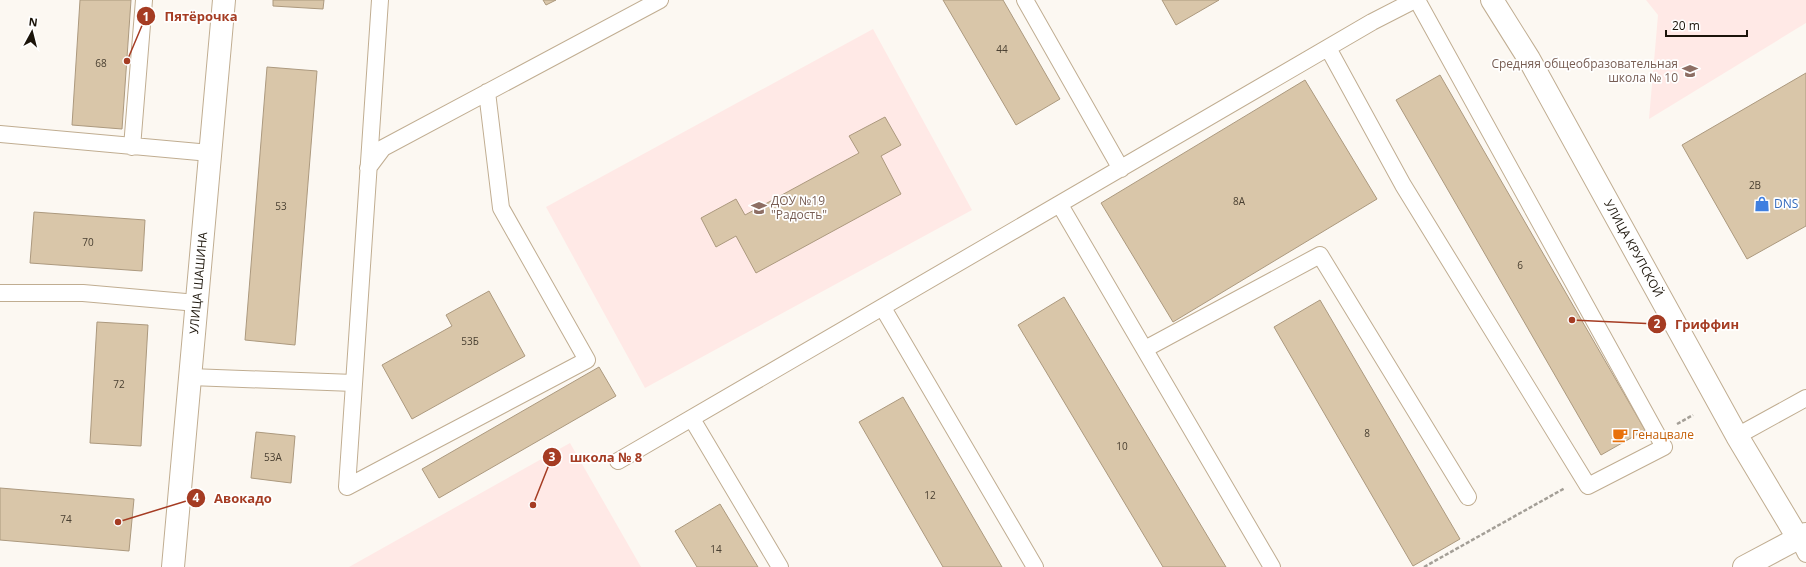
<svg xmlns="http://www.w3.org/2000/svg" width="1806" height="567" font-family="'Open Sans',sans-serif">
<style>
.education{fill:#ffe9e6}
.building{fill:#d9c6a9;stroke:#ac997e}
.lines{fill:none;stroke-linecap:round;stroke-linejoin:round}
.service-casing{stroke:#c0ad91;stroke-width:18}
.tertiary-casing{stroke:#c0ad91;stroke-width:24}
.secondary-casing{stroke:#c0ad91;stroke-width:24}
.path{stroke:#a49f97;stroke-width:2.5;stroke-dasharray:4 2;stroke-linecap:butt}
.service{stroke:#fff;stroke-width:16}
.tertiary{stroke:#fff;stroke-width:22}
.secondary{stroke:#fff;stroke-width:22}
.labels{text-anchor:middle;stroke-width:3.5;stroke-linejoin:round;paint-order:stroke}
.number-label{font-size:10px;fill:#4a4032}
.education-label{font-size:12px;fill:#785e54;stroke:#fff;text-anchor:end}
.shop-label{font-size:12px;fill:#366cbe;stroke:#fff;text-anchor:start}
.street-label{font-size:12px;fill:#1b140a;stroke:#fff}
.food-label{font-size:12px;fill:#c56008;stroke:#fff;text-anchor:start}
.leader{fill:none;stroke:#a53c23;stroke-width:1.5}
.callout-dot{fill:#a53c23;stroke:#fff;stroke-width:1.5}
.mark-label{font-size:12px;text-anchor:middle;font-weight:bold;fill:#fff}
.callout-label{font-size:13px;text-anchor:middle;font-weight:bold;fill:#a53c23;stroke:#fff;stroke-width:3.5;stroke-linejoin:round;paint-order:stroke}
</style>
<rect width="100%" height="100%" fill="#fcf8f2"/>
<path class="education" d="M1646 0H1806V23L1649 119 1658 15Z
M873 29 972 210 645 388 546 207Z
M570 443 641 567H349Z"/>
<path class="building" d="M80 0H131L122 129 72 125Z
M273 0H324L323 9 273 6Z
M543 0H556L546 5Z
M943 0H1003L1060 99 1016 125Z
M1162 0H1219L1176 25Z
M267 67 317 71 295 345 245 340Z
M1806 73V226L1747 259 1682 145Z
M1440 75 1645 430 1601 455 1396 100Z
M1305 80 1377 199 1173 322 1101 203Z
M885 117 901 145 881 156 901 194 756 273 736 236 716 247 701 218 736 199 745 215 859 153 849 136Z
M34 212 145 220 142 271 30 263Z
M489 291 525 356 412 419 382 365 452 326 446 315Z
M1064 297 1226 567H1163L1018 325Z
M1320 300 1460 539 1413 566 1274 327Z
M97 322 148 325 141 446 90 443Z
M599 367 616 396 439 498 422 469Z
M903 397 1002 567H943L859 422Z
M256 432 295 436 291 483 251 478Z
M0 488 134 499 129 551 0 540Z
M720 504 758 567H697L675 531Z"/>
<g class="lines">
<defs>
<path id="service" d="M380 0 347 487 587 360 501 208 487 92
M1025 0 1121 169
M1328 48 1403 185 1588 486 1664 447 1417 0
M0 134 210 153
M132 147 144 0
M368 168 383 148 660 0
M1060 205 1272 567
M0 293H83L197 303
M883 308 1035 567
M1145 349 1320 255 1468 497
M190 377 354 383
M692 419 780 567
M1737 436 1806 398
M618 461 1372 22 1415 0
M1798 538 1806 554"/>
<g id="tertiary">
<path id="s1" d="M1492 0 1529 59 1737 436 1798 538"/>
</g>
<g id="secondary">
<path id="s2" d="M173 567 224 0"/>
<path d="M1744 567 1806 534"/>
</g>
</defs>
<use href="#service" class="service-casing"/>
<use href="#tertiary" class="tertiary-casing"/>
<use href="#secondary" class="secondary-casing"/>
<path class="path" d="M1677 424 1693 415
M1424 567 1565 488"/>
<use href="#service" class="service"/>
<use href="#tertiary" class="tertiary"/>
<use href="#secondary" class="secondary"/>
</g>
<defs>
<symbol id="school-bare" viewBox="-9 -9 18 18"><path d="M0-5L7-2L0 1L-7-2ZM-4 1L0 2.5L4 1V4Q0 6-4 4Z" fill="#8d6e63" stroke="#fff" stroke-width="2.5" paint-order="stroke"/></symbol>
<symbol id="shop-bare" viewBox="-9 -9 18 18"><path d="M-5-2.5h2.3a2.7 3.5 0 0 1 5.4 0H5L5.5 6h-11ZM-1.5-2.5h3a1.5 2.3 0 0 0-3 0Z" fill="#3f7fe0" stroke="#fff" stroke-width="2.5" paint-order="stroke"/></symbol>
<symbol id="cafe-bare" viewBox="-9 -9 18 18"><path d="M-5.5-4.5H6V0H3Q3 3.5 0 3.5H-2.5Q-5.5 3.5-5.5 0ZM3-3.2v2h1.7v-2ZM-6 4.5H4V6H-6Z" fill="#e8710a" stroke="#fff" stroke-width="2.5" paint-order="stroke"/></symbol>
</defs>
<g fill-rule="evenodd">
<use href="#school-bare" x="1679" y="60" width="22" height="22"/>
<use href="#shop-bare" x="1751" y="193" width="22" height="22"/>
<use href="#school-bare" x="748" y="197" width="22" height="22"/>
<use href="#cafe-bare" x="1609" y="424" width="22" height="22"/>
</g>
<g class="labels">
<g class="number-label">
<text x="1002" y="53">44</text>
<text x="101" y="67">68</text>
<text x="1755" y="189">2В</text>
<text x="1239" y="205">8А</text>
<text x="281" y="210">53</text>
<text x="88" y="246">70</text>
<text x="1520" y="269">6</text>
<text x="470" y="345">53Б</text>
<text x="119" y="388">72</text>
<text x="1367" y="437">8</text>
<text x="1122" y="450">10</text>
<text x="273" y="461">53А</text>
<text x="930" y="499">12</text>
<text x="66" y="523">74</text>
<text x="716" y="553">14</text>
</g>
<g class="education-label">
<text x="1678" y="68">Средняя общеобразовательная<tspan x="1678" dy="14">школа № 10</tspan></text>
<text x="771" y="205" text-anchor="start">ДОУ №19<tspan x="771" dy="14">"Радость"</tspan></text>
</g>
<g class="shop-label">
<text x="1774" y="208">DNS</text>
</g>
<g class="street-label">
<text dy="4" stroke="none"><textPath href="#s1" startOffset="286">УЛИЦА КРУПСКОЙ</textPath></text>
<text dy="4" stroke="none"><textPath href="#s2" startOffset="285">УЛИЦА ШАШИНА</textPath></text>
</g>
<g class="food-label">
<text x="1632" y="439">Генацвале</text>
</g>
</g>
<path class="leader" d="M127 61L146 16M1572 320L1657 324M533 505L552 457M118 522L196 498"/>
<g class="callout-dot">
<circle cx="127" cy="61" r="4"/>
<circle cx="1572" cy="320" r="4"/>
<circle cx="533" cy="505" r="4"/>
<circle cx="118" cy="522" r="4"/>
<circle cx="146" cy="16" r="10"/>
<circle cx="1657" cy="324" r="10"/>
<circle cx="552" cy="457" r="10"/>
<circle cx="196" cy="498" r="10"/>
</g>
<g class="mark-label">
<text x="146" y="21">1</text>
<text x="1657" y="328">2</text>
<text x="552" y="461">3</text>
<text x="196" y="502">4</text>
</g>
<g class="callout-label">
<text x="201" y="21">Пятёрочка</text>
<text x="1707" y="329">Гриффин</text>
<text x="606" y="462">школа № 8</text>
<text x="243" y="503">Авокадо</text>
</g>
<g transform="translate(32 32) rotate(7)" stroke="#ffffff" stroke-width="3" paint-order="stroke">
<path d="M0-3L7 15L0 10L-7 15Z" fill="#1b140a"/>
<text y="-6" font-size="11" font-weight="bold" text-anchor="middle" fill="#1b140a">N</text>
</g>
<path d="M1666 30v6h81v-6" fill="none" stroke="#1b140a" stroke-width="2"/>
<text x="1672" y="30" font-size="12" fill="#1b140a" stroke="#ffffff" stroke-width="3" paint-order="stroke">20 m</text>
</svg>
